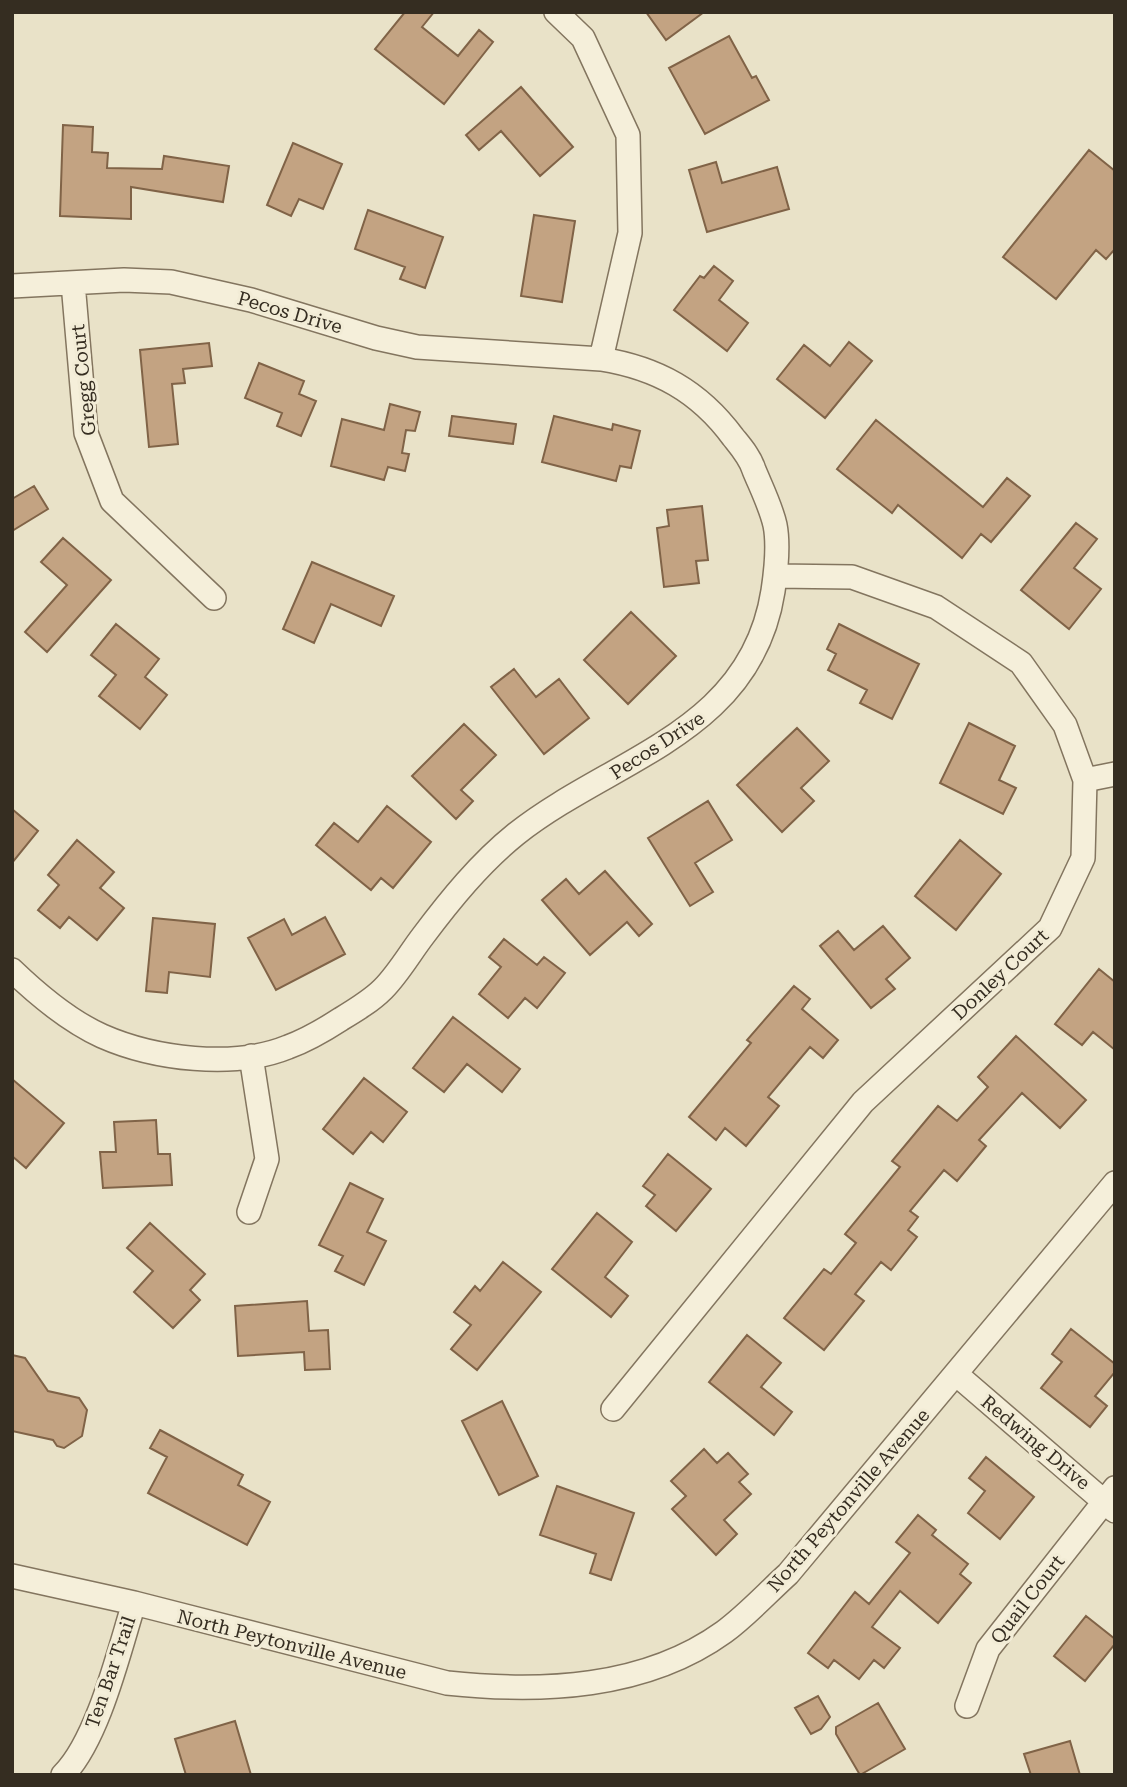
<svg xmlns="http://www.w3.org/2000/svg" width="1127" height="1787" font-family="'Roboto Serif',serif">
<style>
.building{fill:#c3a382;stroke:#806347;stroke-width:2}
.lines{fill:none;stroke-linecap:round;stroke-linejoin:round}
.minor-casing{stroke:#83755f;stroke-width:26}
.minor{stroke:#f5efda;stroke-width:23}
.labels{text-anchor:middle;stroke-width:6;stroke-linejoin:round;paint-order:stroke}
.street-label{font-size:19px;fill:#352d21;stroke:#f2ecd6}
</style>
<rect width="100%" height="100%" fill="#e9e2c8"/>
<path class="building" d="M405 12H434L422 27 458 56 479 30 493 42 444 104 375 49Z
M646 12H704L666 40Z
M729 36 752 78 756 76 769 100 705 134 669 68Z
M521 87 573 147 540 176 501 131 479 150 466 135Z
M63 125 93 127 92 152 108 153 107 168 162 169 164 156 229 166 223 202 131 187V219L60 216Z
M293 143 342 164 323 209 299 199 291 216 267 205Z
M1089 150 1115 171V249L1106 259 1096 250 1056 299 1003 257Z
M716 162 722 183 777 167 789 209 707 232 689 170Z
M368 210 443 237 425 288 400 279 405 267 355 249Z
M534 215 575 221 562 302 521 296Z
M714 266 733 281 719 300 748 323 727 351 674 310 700 276 704 278Z
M849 342 872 361 825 418 777 379 804 345 830 366Z
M209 343 212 366 183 369 185 383 172 384 178 444 149 447 140 350Z
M259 363 304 381 299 394 316 401 301 436 277 426 282 413 245 398Z
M390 404 420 412 415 431 406 430 402 453 409 454 405 471 388 467 384 480 331 466 342 419 384 430Z
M452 416 516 424 513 444 449 436Z
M554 416 612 430 613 424 640 431 631 468 620 466 616 481 542 462Z
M876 420 983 507 1007 478 1030 496 991 542 981 534 962 558 898 505 892 513 837 469Z
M34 486 48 509 12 531V499Z
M702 506 708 560 696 561 699 583 664 587 657 528 669 526 667 510Z
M1076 523 1097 539 1074 568 1101 589 1069 629 1021 590Z
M63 538 111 580 47 652 25 632 67 585 41 562Z
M312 562 394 596 381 626 331 604 314 643 283 629Z
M631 612 676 656 628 704 584 660Z
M116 624 159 659 145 677 167 695 140 729 99 696 116 675 91 655Z
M839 624 919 664 892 719 860 703 867 690 828 670 836 654 827 649Z
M514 669 536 697 559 679 589 718 544 754 491 687Z
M969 723 1015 746 999 780 1016 788 1003 814 940 783Z
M464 724 496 755 461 790 473 801 456 819 412 776Z
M797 728 829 761 801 788 814 801 782 832 737 785Z
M708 801 732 840 695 863 713 892 690 906 648 838Z
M387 806 431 842 393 888 381 878 371 890 316 845 334 823 358 842Z
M12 809 38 831 12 863Z
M77 840 114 872 100 888 124 908 97 940 69 917 60 928 38 910 59 885 48 875Z
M960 840 1001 874 956 930 915 896Z
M605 871 652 924 639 936 627 922 590 955 542 900 566 879 579 894Z
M325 917 345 954 276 990 248 938 284 919 292 935Z
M153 918 215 924 210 977 169 972 167 993 146 991Z
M883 926 910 958 886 979 895 989 871 1008 820 946 838 931 854 950Z
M504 939 537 965 544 957 565 973 537 1008 525 998 508 1018 479 994 501 967 489 957Z
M1099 969 1115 982V1050L1093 1032 1082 1045 1055 1024Z
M794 986 810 999 802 1009 838 1040 823 1058 810 1047 768 1097 779 1106 746 1146 725 1128 716 1140 689 1117 751 1043 747 1040Z
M453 1017 520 1069 502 1092 467 1064 444 1092 413 1068Z
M1016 1036 1086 1100 1060 1128 1022 1093 979 1140 986 1146 957 1181 944 1170 910 1211 918 1217 908 1230 917 1237 891 1270 881 1262 855 1294 864 1301 824 1350 784 1318 824 1269 831 1274 856 1243 845 1234 900 1167 892 1161 938 1106 957 1121 988 1087 978 1077Z
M364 1078 407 1112 383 1142 371 1132 353 1154 323 1129Z
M12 1079 64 1123 26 1168 12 1156Z
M156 1120 158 1154H170L172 1185 103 1188 100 1152H116L114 1122Z
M668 1154 711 1189 676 1231 646 1206 655 1195 643 1186Z
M350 1183 383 1199 367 1232 386 1241 364 1285 335 1271 343 1256 319 1245Z
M597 1213 632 1242 605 1277 628 1296 611 1317 552 1269Z
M150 1223 205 1274 190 1290 200 1300 173 1328 134 1292 153 1271 127 1248Z
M503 1262 541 1292 477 1370 451 1349 471 1325 454 1312 475 1286 480 1291Z
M307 1301 309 1331 328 1330 330 1369 305 1370 304 1352 238 1356 235 1306Z
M1071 1329 1115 1364V1372L1095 1396 1107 1406 1090 1427 1041 1388 1062 1362 1052 1354Z
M747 1335 781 1363 761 1387 792 1412 774 1435 709 1382Z
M12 1355 25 1358 48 1391 79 1398 87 1410 82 1436 64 1448 57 1446 53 1440 12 1431Z
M502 1401 538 1476 499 1495 462 1421Z
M160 1430 243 1475 238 1485 270 1502 247 1545 148 1493 167 1457 150 1448Z
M704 1449 717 1463 728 1453 748 1474 739 1482 751 1494 724 1520 737 1534 716 1555 672 1509 686 1496 671 1481Z
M986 1457 1034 1497 1000 1539 968 1513 985 1491 969 1478Z
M557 1486 634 1513 611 1580 590 1573 596 1554 540 1535Z
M918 1515 936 1530 932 1535 968 1564 960 1574 971 1583 938 1623 900 1591 872 1627 900 1648 884 1668 874 1660 859 1679 834 1660 828 1668 808 1653 855 1592 869 1604 910 1553 896 1542Z
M1086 1616 1115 1639V1644L1085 1681 1054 1656Z
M818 1696 830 1717 821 1729 811 1734 795 1708Z
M878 1703 905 1749 860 1775 836 1734V1727Z
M235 1721 251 1775H186L175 1739Z
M1070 1741 1080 1775H1031L1024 1754Z"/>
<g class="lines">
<defs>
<path id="minor" d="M556 12 583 38 628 135 630 233 601 359
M73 283 86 433 112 501 214 598
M12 286 124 280 171 282 251 300 376 338 417 347 601 359C657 368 699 391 733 437 741 447 750 457 754 470 761 487 771 507 775 525 779 545 776 571 773 591 751 733 612 758 516 834 480 863 450 900 423 936 410 953 398 974 383 989 371 1001 356 1010 341 1019 324 1030 307 1040 288 1047 234 1069 154 1059 102 1036 69 1021 38 995 12 970
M1085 780 1115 774
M249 1212 267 1159 251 1056
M956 1374 1115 1511
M613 1409 863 1102 1050 928 1083 858 1085 780 1065 725 1021 663 936 607 852 577 776 576
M12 1576 134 1603 447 1683C541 1693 645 1689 724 1632 747 1615 767 1593 788 1574L1115 1183
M967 1706 988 1649 1115 1488
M63 1775C98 1740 119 1651 134 1603"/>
</defs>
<use href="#minor" class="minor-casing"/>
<use href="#minor" class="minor"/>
</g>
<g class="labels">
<g class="street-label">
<text transform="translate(290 312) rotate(16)" y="7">Pecos Drive</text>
<text transform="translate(83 380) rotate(-96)" y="7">Gregg Court</text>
<text transform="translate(657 745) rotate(-33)" y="7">Pecos Drive</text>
<text transform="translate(1000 974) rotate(-43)" y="7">Donley Court</text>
<text transform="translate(1036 1442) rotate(40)" y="7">Redwing Drive</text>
<text transform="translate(848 1500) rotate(-49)" y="7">North Peytonville Avenue</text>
<text transform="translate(1027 1599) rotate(-52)" y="7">Quail Court</text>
<text transform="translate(292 1644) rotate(14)" y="7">North Peytonville Avenue</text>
<text transform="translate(110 1672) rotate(-71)" y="7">Ten Bar Trail</text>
</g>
</g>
<rect width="1127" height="1787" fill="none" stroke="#352d21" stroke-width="28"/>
</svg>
